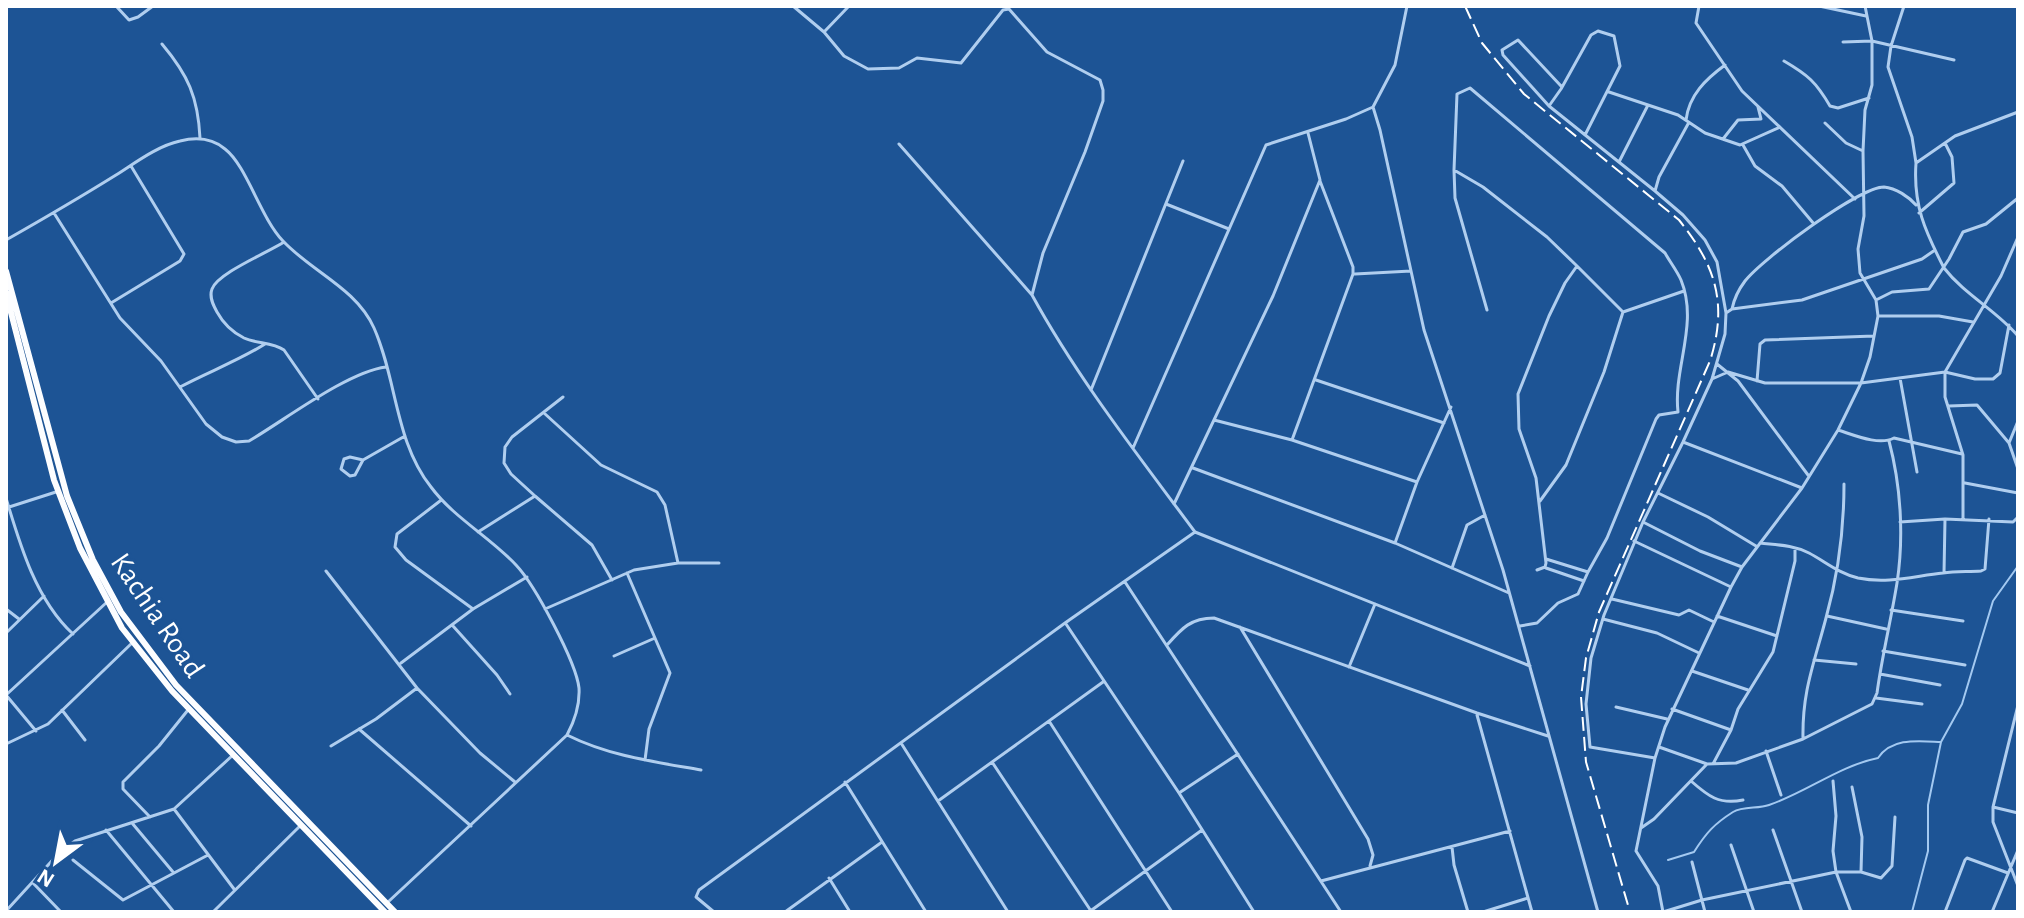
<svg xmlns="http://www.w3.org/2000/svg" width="2024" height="918" font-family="'Alegreya Sans',sans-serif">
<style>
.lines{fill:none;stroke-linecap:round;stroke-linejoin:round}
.stream{stroke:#a3c9f1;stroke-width:2}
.minor{stroke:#b0ceef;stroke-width:3}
.trunk{stroke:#fcfdff;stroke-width:6}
.rail{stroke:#fff;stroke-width:2;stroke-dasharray:14 6;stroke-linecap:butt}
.labels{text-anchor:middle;stroke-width:6;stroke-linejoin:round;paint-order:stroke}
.street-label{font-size:30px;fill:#fff;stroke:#1d5495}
</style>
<rect width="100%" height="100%" fill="#1d5495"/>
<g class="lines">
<path class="stream" d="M1668 860 1694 852C1706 833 1714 824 1733 812 1743 806 1758 809 1769 805 1807 792 1839 766 1878 758 1892 737 1919 741 1941 742
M1912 912 1928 851V805L1941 742 1962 704 1993 601 2018 566"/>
<path class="minor" d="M116 6 129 20 138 17 153 6
M793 6 824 32 844 56 868 69 899 68 917 58 961 63 1003 10 1009 9 1047 52 1100 80 1103 90V101L1085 152 1043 253 1032 295C1078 379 1138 455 1195 532
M1699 6 1696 23 1742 91 1855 199
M1819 6 1866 16
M1904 6 1891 46 1888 67 1912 137 1916 163
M824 32 849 6
M1843 42 1872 41 1954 60
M162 44C188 75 198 97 200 138
M1784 61C1808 75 1816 82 1830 106L1838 108 1869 98
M1561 86 1518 40 1502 50 1503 55 1549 106 1655 191 1683 215 1705 240 1717 262 1726 313 1725 334 1712 379 1683 442 1643 522 1604 615 1591 658 1586 704 1590 747 1655 758
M1609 92 1678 115 1705 133 1740 145 1780 127
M1549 106 1561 89 1591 35 1598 31 1614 36 1620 66 1585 135
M1373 107 1380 130 1424 330 1503 570 1598 912
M2018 112 1955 136 1916 163C1913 205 1925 231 1944 268 1965 295 1996 310 2018 336
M1686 120C1689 95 1706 79 1725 65
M1825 123 1846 143 1863 151
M1723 139 1738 120 1761 119 1758 107
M899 144 1032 295
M1743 145 1755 166 1782 186 1814 224
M1619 162 1648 105
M1454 170 1455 198 1487 310
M1655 191 1659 177 1688 124
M1166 204 1229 229
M54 213 120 318 161 361 206 424 222 437 236 442 249 441C285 420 347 372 386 367
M1919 213 1954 183 1952 157 1945 143
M6 240C43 219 79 198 116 175 135 163 157 146 180 141 196 137 212 138 225 149 247 166 260 217 283 241 312 272 356 288 374 328 397 380 395 442 431 487 454 518 490 537 516 565 535 585 576 662 579 688 580 705 575 720 567 735L388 902
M284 242C267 253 218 273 212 289 209 297 213 305 217 312 223 323 232 332 244 338 257 344 272 342 284 350L318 399
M1577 266 1622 311
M1355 274 1411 271
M1876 300 1892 292 1929 289 1949 259 1963 232 1986 224 2018 198
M111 303 180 261 184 254 131 166
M1732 309C1734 299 1739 289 1745 281 1762 259 1859 187 1884 187 1896 188 1909 197 1916 205
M1623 312 1684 291
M1726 313 1732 309 1802 300 1922 259 1935 250
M1878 316H1939L1973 322
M1717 364 1738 381 1808 475
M1900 378 1917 472
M1712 379 1728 372 1765 383H1861L1945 372 1975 379H1993L2000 373 2009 325
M1316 380 1444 423
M1757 381 1760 344 1765 340 1874 336
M180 387C208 372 238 361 265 344
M1091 390 1183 161
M563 397 512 437 505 447 504 463 511 474 535 496 592 545 612 580
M1949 406 1977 405 2009 443
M544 413 601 465 657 492 665 505 678 563
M1214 420 1292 440 1417 482
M2018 421 2009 443 2018 469
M1838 430C1854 435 1879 446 1894 438L1962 454
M1292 440 1353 274V267L1320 181
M1683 442 1802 488
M1133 448 1266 145 1346 119 1373 107 1395 65 1407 6
M363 460 350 457 344 459 341 469 350 476 355 475 363 460 405 436
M1193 468 1395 543 1509 593
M1965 483 2018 493
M1658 493 1708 517 1756 546
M6 498C20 545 36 600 73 634
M440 501 397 534 395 547 406 560 473 609
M1540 501 1566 465 1604 372 1623 312
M1174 504 1273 296 1320 180 1308 133
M6 508 59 491
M1963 519V455L1945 397V372L2001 276 2018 237V219
M1643 522 1700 551 1742 567
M1900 522 1945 519 2013 522 2018 517
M478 532 535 496
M1634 541 1731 587
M1395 543 1417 482 1451 407
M1760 543C1777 545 1793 545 1809 553 1826 562 1838 573 1858 578 1888 584 1914 576 1943 573 1956 571 1968 572 1981 571L1985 569 1989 519
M1452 568 1467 525 1485 515
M1546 568 1584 581
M1537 570 1545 567 1546 563 1536 478 1519 429 1518 394 1549 316 1565 283 1577 266 1547 237 1483 187 1454 170 1457 94 1470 88 1665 253C1670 262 1677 271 1681 280 1699 324 1673 368 1678 412L1659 415 1656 419 1607 538 1588 572 1546 559
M326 571 417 688 480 753 515 782
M627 573 670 673 649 729 645 760
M1944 573 1945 519
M1125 582 1341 912
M1612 599 1679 615 1689 610 1714 622
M6 609 19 619
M545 609 634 570 678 563H719
M1891 610 1963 621
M1717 616 1777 636
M1827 616 1886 629
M1603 619 1657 633 1699 653
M1066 624 1179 793 1254 912
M453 626 497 675 510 694
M1520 626 1537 623 1558 603 1578 594 1588 572
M1240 627 1368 839 1373 855 1370 866
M6 633 44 596
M1167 645C1182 628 1191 618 1214 618L1477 713 1548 736
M1883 651 1965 665
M614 656 655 638
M1814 660 1856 664
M401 663 473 609 527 577
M1349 667 1375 604
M1692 671 1748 690
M1880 674 1940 685
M6 695 106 603
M6 695 36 731
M1876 698 1922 704
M2018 705 1993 807V822L2018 886
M1616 707 1667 719
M1672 709 1731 730
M62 710 85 740
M1477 715 1532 912
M1049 721 1172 912
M359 729 471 826
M567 735C609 756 655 762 701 770
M1803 739C1802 691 1814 664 1826 618 1838 575 1844 528 1844 484
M901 743 1008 912
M6 744 48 724 132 643
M331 746 376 719 417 688
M1659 747 1707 764
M1766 751 1781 795
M992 762 1091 911
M1713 764 1731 730 1738 709 1773 652 1795 561V548
M1691 781C1708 796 1719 805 1743 800
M1833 781 1836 816 1833 851 1836 872 1851 912
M845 782 926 912
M1852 787 1862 837 1861 872
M1179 793 1238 754
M938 801 1103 682
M1993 807 2018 813
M174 809 234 889
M150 817 123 789V782L159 746 188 710
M132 823 173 872
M1641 828 1654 819 1707 764 1736 763 1803 739 1872 704 1877 693C1882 656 1891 620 1897 583 1904 537 1901 486 1889 441
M106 830 174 912
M1773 830 1802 912
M1731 845 1754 912
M1452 847 1454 865 1468 912
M73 860 123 900 208 855
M1692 862 1705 912
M829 878 850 912
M1321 881 1510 831
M33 883 61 912
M6 911 60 852 75 841 174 809 233 755
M213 912 301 825
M714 912 696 897 699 890 1065 623 1195 532 1530 666
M785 912 882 842
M1089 912 1202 830
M1483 912 1528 898
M1663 912 1658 886 1636 851 1655 758 1665 727 1731 587 1742 567 1802 488 1838 430 1861 383 1870 357 1878 316 1876 300 1860 273 1858 249 1864 216 1863 151 1865 110 1872 85V41L1865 6
M1663 912 1702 900 1836 872H1861L1881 878 1892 866 1895 817
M1945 912 1965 860 1967 858 2008 873
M1992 912 2018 850"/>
<path class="trunk" d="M6 271 67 496 93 560 121 612 176 685 395 912
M6 293 54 480 80 548 122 628 172 691 385 912"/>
<path class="rail" d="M1465 6 1482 43 1524 94 1679 220C1716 266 1728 304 1710 361L1599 612 1586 658 1581 697 1586 762 1630 912"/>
</g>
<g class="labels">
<g class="street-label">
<text transform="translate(158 615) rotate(56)" y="10">Kachia Road</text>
</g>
</g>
<rect width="2024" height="918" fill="none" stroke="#ffffff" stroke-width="16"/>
<g transform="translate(56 862) rotate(212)" stroke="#1d5495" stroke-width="6" paint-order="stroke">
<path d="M0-6L14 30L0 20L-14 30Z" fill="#ffffff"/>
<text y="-12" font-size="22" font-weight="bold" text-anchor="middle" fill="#ffffff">N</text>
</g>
</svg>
